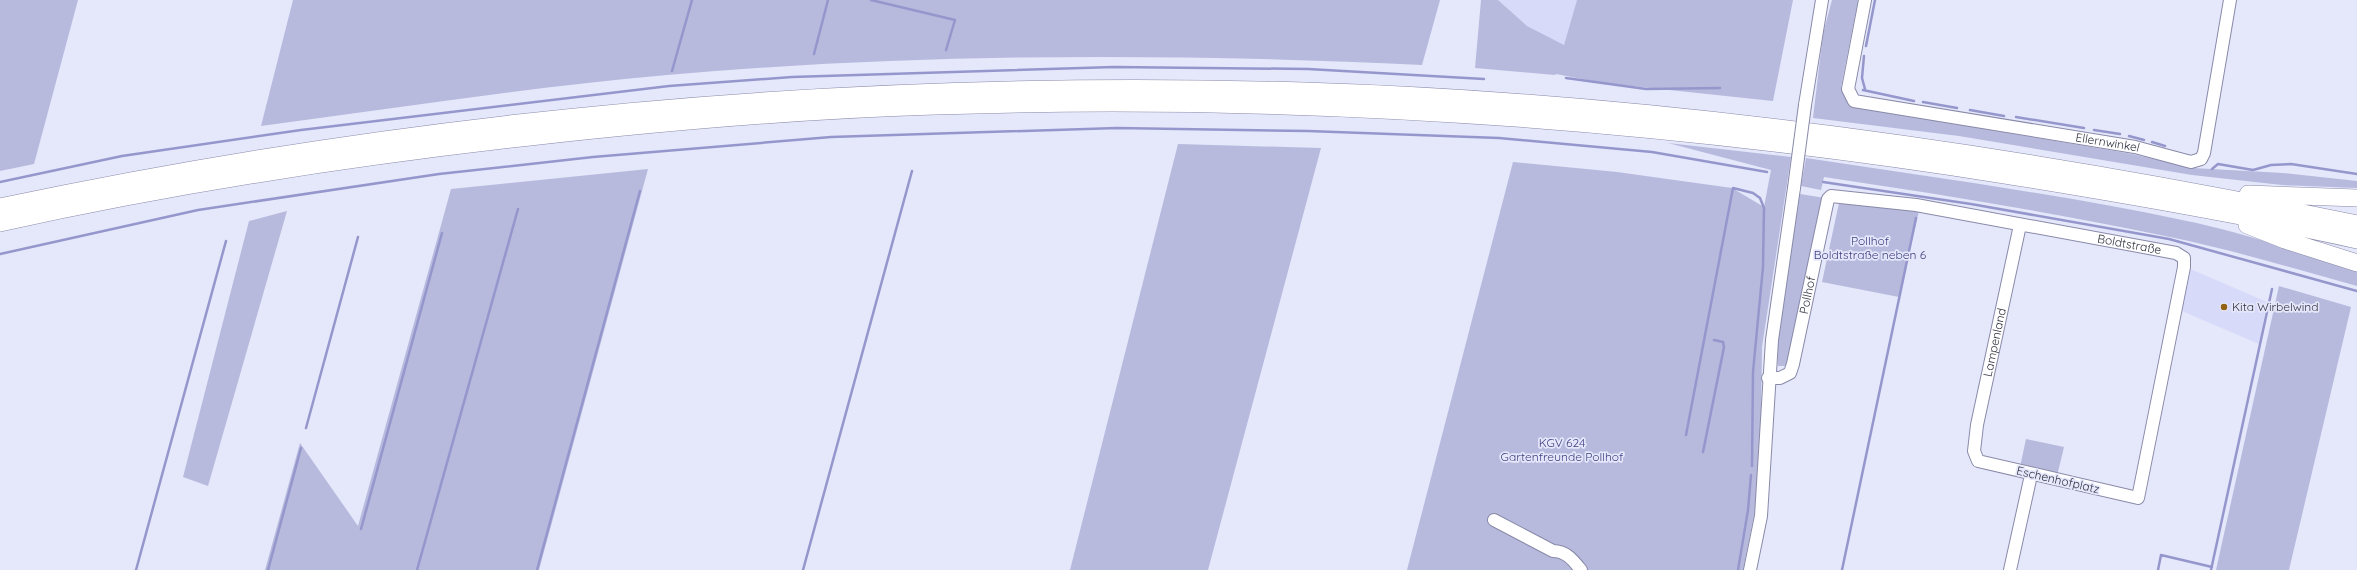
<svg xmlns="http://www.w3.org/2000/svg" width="2357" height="570" font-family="Quicksand,sans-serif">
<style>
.built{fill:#d8dafa}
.green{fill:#b7badd}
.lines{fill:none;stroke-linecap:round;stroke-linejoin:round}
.stream{stroke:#9597cc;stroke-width:2.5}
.minor-casing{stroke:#898aa9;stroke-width:14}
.highway-casing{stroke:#898aa9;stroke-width:18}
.minor{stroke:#fff;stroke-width:12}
.highway{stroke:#fff;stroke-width:17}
.minor-bridge-casing{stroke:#898aa9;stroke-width:14;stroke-linecap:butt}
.minor-bridge{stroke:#fff;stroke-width:12}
.poi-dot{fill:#946213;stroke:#e5e7fb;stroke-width:1.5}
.labels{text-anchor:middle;stroke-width:3.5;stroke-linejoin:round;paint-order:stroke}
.street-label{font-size:12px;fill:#31323f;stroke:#e5e7fb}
.park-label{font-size:12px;fill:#3f3c7e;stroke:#e5e7fb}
.poi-label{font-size:12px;fill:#31323f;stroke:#e5e7fb;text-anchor:start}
</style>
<rect width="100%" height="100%" fill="#e5e7fb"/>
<path class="built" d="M1498 0H1577L1564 46 1527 26Z
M2188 268 2267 302 2259 344 2182 311Z"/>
<path class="green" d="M0 0H78L34 164 0 171Z
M293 0H1440L1422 65C1172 53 918 53 667 75 531 87 396 108 261 126Z
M1481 0H1498L1527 26 1564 45 1577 0H1793L1773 101 1603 83 1556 74 1555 75 1475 68Z
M1832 0H1858L1841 87 1850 106 2132 154 2193 168 2283 173 2357 181V188L2282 185 2192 175 1959 136 1813 118 1823 34Z
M1668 143 1791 157 1762 347 1760 485 1743 570H1407L1513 162 1617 172 1732 188 1764 207 1771 170Z
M1178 144 1321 148 1208 570H1070Z
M1806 158C1931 177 2059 194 2182 220 2242 232 2299 252 2357 270V286C2295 269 2233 250 2170 237 2055 213 1939 194 1824 177L1821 190 1801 186Z
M648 169 539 570H265L300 443 358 526 451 189Z
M1800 194 1825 198 1789 366H1778L1777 340Z
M1839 203 1919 211 1899 297 1822 282Z
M287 211 208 486 183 477 249 221Z
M2279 286 2351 307 2289 570H2216Z
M2026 439 2064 447 2057 476 2020 467Z"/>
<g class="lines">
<path class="stream" d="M871 0 955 20 946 50
M1866 46 1875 0
M814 54 828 0
M1864 56 1862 78 1865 89
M672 71 692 0
M1566 78 1646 89 1720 88
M1863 90 1914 101
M1923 102 1957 108
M1970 110 2004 116
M2016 117 2084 128
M2094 130 2120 134
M2129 136 2144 140
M2152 142 2165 146
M2212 169 2218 164 2253 170 2271 165 2291 164 2357 174
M0 182 122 156 301 130 669 86 792 77 1114 67 1308 69 1484 79
M1823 182 1971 204 2169 239 2357 291
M0 254 198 210 439 174 593 157 831 137 1117 128 1308 131 1499 138 1652 152 1767 172
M306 428 358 237
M1686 435 1733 188 1753 193 1760 198 1764 208 1763 267 1753 372 1752 466
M1703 452 1724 347 1723 342 1714 340
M361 529 442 233
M136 570 226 241
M268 570 301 448
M417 570 518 209
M537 570 640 191
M803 570 912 171
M1738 570 1748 510 1751 475
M1842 570 1916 218
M2158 570 2161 555 2212 567
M2211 570 2272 289"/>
<defs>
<g id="minor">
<path id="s1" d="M1865 0 1848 89 1854 101 2135 147 2191 162 2201 159 2204 153 2230 0"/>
<path d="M1805 105 1822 0"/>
<path id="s2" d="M1768 378H1780L1790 373 1793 364 1828 199 1831 196 1916 205 2176 253 2184 258V267L2138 498 1978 461 1974 451 1977 425 2020 225"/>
<path d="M1494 520 1553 551C1566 551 1573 560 1581 570"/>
<path d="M1750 570 1761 516 1772 340 1794 188"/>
<path d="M2010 570 2031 475"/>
</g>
<path id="highway" d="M2248 194 2357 198
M0 207C429 116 866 78 1304 91 1658 102 2011 152 2357 224
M0 223C175 184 352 157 530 137 664 122 800 110 935 106 1293 94 1651 119 2005 175 2123 194 2241 214 2357 240
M2247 225 2285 240 2357 263"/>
</defs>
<use href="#minor" class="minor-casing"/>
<use href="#highway" class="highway-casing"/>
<use href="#minor" class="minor"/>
<use href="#highway" class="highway"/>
<defs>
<path id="minor-bridge" d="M1794 188 1805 105"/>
</defs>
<use href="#minor-bridge" class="minor-bridge-casing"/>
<use href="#minor-bridge" class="minor-bridge"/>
</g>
<circle class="poi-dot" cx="2224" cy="307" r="4"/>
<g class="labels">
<g class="street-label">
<text dy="4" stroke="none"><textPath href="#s1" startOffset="361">Ellernwinkel</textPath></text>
<text dy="4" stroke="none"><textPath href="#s2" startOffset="508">Boldtstraße</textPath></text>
<text dy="4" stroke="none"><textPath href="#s2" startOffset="103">Pollhof</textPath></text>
<text dy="4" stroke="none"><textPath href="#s2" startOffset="1095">Lampenland</textPath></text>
<text transform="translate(2058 480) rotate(13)" y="4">Eschenhofplatz</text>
</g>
<g class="park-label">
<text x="1870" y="245">Pollhof<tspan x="1870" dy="14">Boldtstraße neben 6</tspan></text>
<text x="1562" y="447">KGV 624<tspan x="1562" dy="14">Gartenfreunde Pollhof</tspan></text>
</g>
<g class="poi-label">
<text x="2232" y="311">Kita Wirbelwind</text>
</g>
</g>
</svg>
